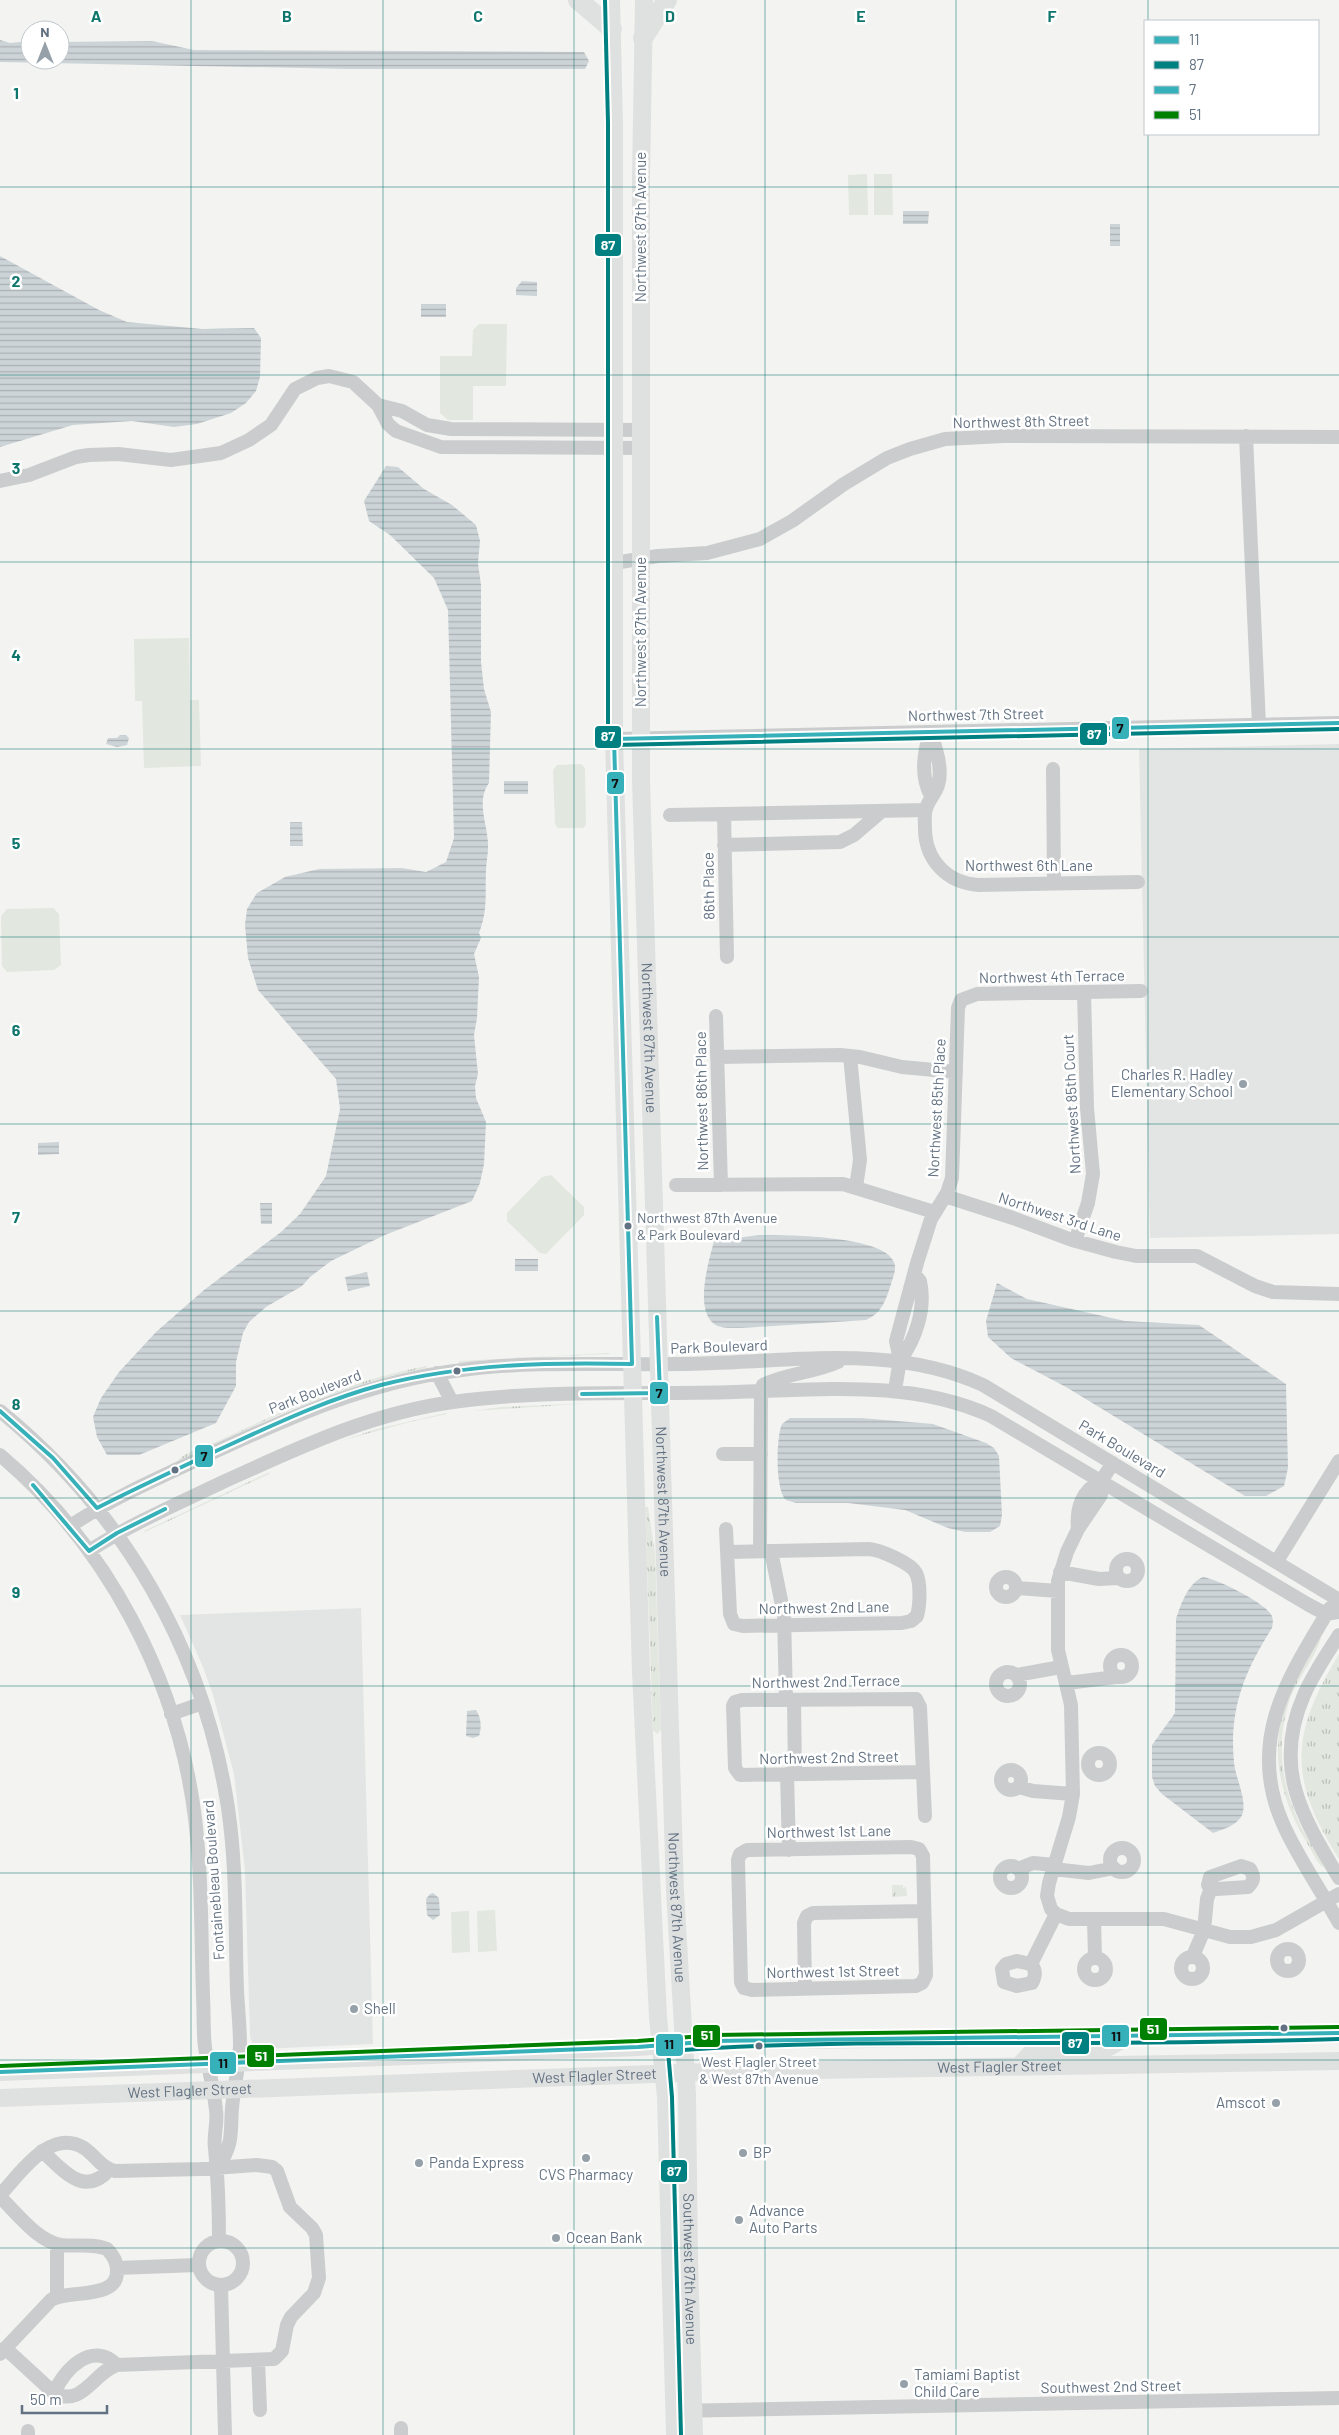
<svg xmlns="http://www.w3.org/2000/svg" width="1339" height="2435" font-family="Barlow,sans-serif">
<style>
.built{fill:#e3e5e4}
.grass{fill:url(#grass-tufts)}
.pitch{fill:#e2e7df}
.water{fill:url(#water-rules)}
.lines{fill:none;stroke-linecap:round;stroke-linejoin:round}
.minor{stroke:#cbcccd;stroke-width:14}
.major{stroke:#dfe0e0;stroke-width:18}
.highway{stroke:#dfe0e0;stroke-width:20}
.bus-1-casing{stroke:#fff;stroke-width:8}
.bus-2-casing{stroke:#fff;stroke-width:8}
.bus-3-casing{stroke:#fff;stroke-width:8}
.bus-4-casing{stroke:#fff;stroke-width:8}
.bus-1{stroke:#36b1ba;stroke-width:4}
.bus-2{stroke:#008080;stroke-width:4}
.bus-3{stroke:#36b1ba;stroke-width:4}
.bus-4{stroke:#008000;stroke-width:4}
.grid{fill:none;stroke:#0f766e;stroke-width:1;stroke-opacity:0.55}
.poi-dot{fill:#95a0a9;stroke:#fff;stroke-width:2}
.bus-dot{fill:#637282;stroke:#fff;stroke-width:2}
.labels{text-anchor:middle;stroke-width:5;stroke-linejoin:round;paint-order:stroke}
.bus-label{font-size:14px;fill:#637282;stroke:#fff;text-anchor:start}
.street-label{font-size:15px;fill:#637282;stroke:#fff}
.poi-label{font-size:15px;fill:#637282;stroke:#fff;text-anchor:start}
.grid-label{font-size:16px;text-anchor:middle;font-weight:bold;fill:#0f766e;stroke:#fff;stroke-width:5;stroke-linejoin:round;paint-order:stroke}
.line-badge{stroke:#fff;stroke-width:2}
.badge-label{font-size:14px;text-anchor:middle;font-weight:bold;fill:#fff}
.pale-badge-label{font-size:14px;text-anchor:middle;font-weight:bold;fill:#111}
</style>
<defs>
<pattern id="grass-tufts" width="24" height="20" patternUnits="userSpaceOnUse" patternTransform="scale(1.25)"><rect width="24" height="20" fill="#e2e7df"/><path d="M3 7l-1-3M5 7V3M7 7l1-3M15 17l-1-3M17 17v-4M19 17l1-3" fill="none" stroke="#bbc0ba"/></pattern>
<pattern id="water-rules" width="6" height="5" patternUnits="userSpaceOnUse" patternTransform="scale(1.25)"><rect width="6" height="5" fill="#cdd4d7"/><path d="M0 2.5h6" fill="none" stroke="#aab0b4"/></pattern>
</defs>
<rect width="100%" height="100%" fill="#f3f4f1"/>
<path class="built" d="M1339 744V1234L1150 1238 1139 749Z
M361 1608 373 2044 261 2049 252 2043 250 2036 245 1871 234 1774 213 1695 203 1667 180 1615Z"/>
<path class="grass" d="M609 1353V1354L511 1358 459 1363V1361Z
M427 1366 426 1368C333 1387 262 1422 178 1461 184 1452 207 1446 218 1441 286 1409 352 1380 427 1366Z
M592 1403 473 1411 501 1407Z
M446 1413 447 1414 410 1422 340 1441 377 1429Z
M270 1472 269 1474 145 1532 144 1531Z
M645 1507H648L655 1553 661 1730 657 1734 653 1730Z
M1321 1637C1319 1652 1295 1682 1289 1702 1275 1745 1282 1788 1302 1828 1309 1841 1320 1854 1324 1868 1317 1864 1312 1851 1307 1843 1271 1783 1267 1727 1303 1666 1308 1657 1313 1643 1321 1637Z
M1339 1654V1859C1288 1778 1290 1735 1339 1654Z
M892 1885H903V1888L906 1887 907 1896 892 1897Z"/>
<path class="pitch" d="M867 174 868 215H849L848 175Z
M874 174H892L893 215H874Z
M479 324H507L506 386H473V420H448L440 413V356H472L473 330Z
M189 638 190 700H199L201 766 144 768 142 701H135L134 639Z
M581 764 585 768 586 825 583 828H558L555 824 553 770 557 765Z
M53 908 59 914 61 965 54 970 7 972 2 966 1 916 7 909Z
M551 1175 584 1207V1215L546 1254 540 1253 507 1221V1213L542 1177Z
M495 1910 497 1951 478 1952 477 1911Z
M469 1911 470 1952 452 1953 451 1912Z"/>
<path class="water" d="M0 40 10 43 30 41V60H60V42L152 41 194 50 584 52 589 61 585 69H348L0 62Z
M903 211H929L928 224H903Z
M1110 224H1120V246H1110Z
M0 256 99 310 127 322 202 329 254 328 261 338 260 377 256 391 246 403 231 413 197 424 174 427 132 421 73 425 0 447Z
M522 281 537 282V296L516 295V288Z
M421 304H446V317H421Z
M386 466 398 467 424 489 452 505 476 525 480 541 478 563 481 585V662L484 689 491 712 489 783C475 803 489 826 488 848 488 855 486 863 486 871 485 894 488 910 479 933L481 938 474 954 479 977 477 1018 474 1035 478 1074 475 1086 476 1098 486 1122 484 1164 480 1183 472 1201 385 1235 331 1261 310 1277 302 1286 266 1307 249 1322 243 1333 236 1362V1386L216 1423 139 1455H107L97 1437 93 1417 101 1398 119 1372 156 1332 204 1290 281 1232 300 1214 326 1176 340 1109 336 1079 258 990 248 958 245 925 247 909 257 893 285 877 319 869 402 868 426 872 446 862 454 838 448 610 434 578 390 535 369 521 364 501Z
M120 735H126L129 738 127 745 117 747 106 744 108 738H117Z
M504 781H528V794H504Z
M290 822H302L303 846H290Z
M59 1142V1154L38 1155V1143Z
M260 1203H272V1224H261Z
M759 1235C784 1235 883 1235 894 1262 897 1269 893 1277 891 1284 886 1300 882 1313 866 1320L741 1328C732 1328 722 1329 714 1324 694 1308 709 1261 714 1241Z
M515 1259H538V1271H515Z
M367 1272 370 1286 348 1291 345 1277Z
M997 1283 1027 1299 1125 1321 1199 1325 1286 1384 1288 1468 1284 1486 1266 1496H1245L1066 1387 1011 1358 988 1337 986 1321Z
M790 1418H861L933 1424 986 1443 994 1448 999 1456 1002 1515 1000 1526 990 1532H965L948 1528 905 1510 848 1503H796L786 1500C775 1490 776 1437 782 1424Z
M1203 1577C1217 1579 1261 1601 1270 1613 1274 1618 1273 1623 1272 1628 1244 1672 1229 1710 1234 1762 1235 1777 1248 1801 1242 1815 1238 1825 1222 1830 1213 1833L1162 1794 1155 1786 1152 1777V1745L1175 1713 1176 1619C1181 1604 1188 1583 1203 1577Z
M476 1710C481 1717 482 1727 479 1736L473 1738 466 1736 467 1711Z
M433 1893 439 1898 440 1915 433 1920 427 1915 426 1899 430 1894Z"/>
<g class="lines">
<path class="minor" d="M378 405 402 411 427 425 451 429 641 430
M1246 436 1259 725
M0 481 29 475 76 457 89 455 118 454 171 460 221 453 249 440 271 425 295 389 317 378 329 376 353 382 378 405 388 424 396 431 441 447 641 448
M614 563 658 556 707 553 760 539 792 521 844 484 887 458 910 449 945 439 1004 436 1339 437
M930 732C936 746 943 770 938 785 936 793 928 800 926 809 924 814 925 822 925 828 925 860 947 883 979 885L1138 882
M930 732C924 753 920 776 931 796
M614 739 1339 723
M1053 769 1054 883
M724 814 727 957
M670 815 925 810
M724 845 840 842 854 835 882 811
M716 1016 721 1185
M850 1056 860 1160 856 1187
M717 1057 840 1055 860 1057 902 1067 956 1072
M676 1185 843 1184 934 1212
M945 1196 1013 1218 1072 1240 1116 1252 1136 1256H1197L1255 1286 1273 1292 1339 1294
M1075 1241 1088 1203 1093 1174 1087 1108 1084 992
M915 1275 920 1281C926 1308 916 1339 900 1360L896 1341 917 1263 931 1219 947 1193 952 1178 958 1008 961 1000 977 994 1141 991
M437 1373 452 1402
M895 1390 900 1360
M0 1411C123 1511 204 1650 228 1808 237 1868 235 1930 237 1991 238 2009 240 2027 240 2045 239 2067 234 2087 232 2108 230 2134 234 2143 218 2167
M723 1454H761
M0 1455C107 1545 178 1680 195 1818 202 1877 201 1937 203 1996 204 2013 203 2031 205 2047 208 2068 214 2089 216 2110 218 2123 213 2136 215 2148 218 2179 219 2210 219 2241
M1113 1463 1101 1481V1495L1078 1529 1067 1552 1058 1581V1650L1071 1705 1073 1794 1069 1817 1049 1883 1047 1896 1051 1909 1056 1914 1069 1919H1164L1230 1937H1251L1276 1930 1339 1894
M70 1526C111 1499 156 1479 201 1458 286 1419 368 1381 462 1370 546 1359 630 1367 715 1363 805 1360 898 1346 983 1385L1339 1600
M726 1529 730 1614 734 1624 743 1626 902 1623 911 1621 917 1616C920 1605 921 1583 916 1573 911 1563 880 1550 869 1549L728 1552
M1078 1529C1076 1508 1082 1490 1101 1481
M760 1550 761 1392 763 1385C787 1373 814 1373 838 1362
M89 1551C131 1524 177 1504 223 1482 298 1448 371 1413 453 1402 546 1389 642 1395 735 1392 822 1390 910 1379 991 1416L1309 1605 1326 1614 1339 1612
M771 1551 784 1615 786 1699
M1116 1570a11 11 0 1 1 22 0a11 11 0 1 1-22 0Z
M1277 1561 1339 1461
M1060 1572 1099 1579 1118 1578
M996 1587a10 10 0 1 1 20 0a10 10 0 1 1-20 0Z
M1017 1588 1058 1591
M1330 1608C1288 1678 1246 1740 1283 1824 1298 1858 1321 1890 1339 1923
M1339 1635C1327 1654 1313 1674 1304 1695 1272 1768 1302 1816 1339 1878
M1110 1666a11 11 0 1 1 22 0a11 11 0 1 1-22 0Z
M996 1684a12 12 0 1 1 24 0a12 12 0 1 1-24 0Z
M1016 1675 1061 1667
M1067 1683 1116 1677
M794 1700 795 1774
M171 1714 203 1703
M1088 1764a11 11 0 1 1 22 0a11 11 0 1 1-22 0Z
M1001 1780a10 10 0 1 1 20 0a10 10 0 1 1-20 0Z
M922 1772 740 1775 735 1768 733 1706 735 1702 742 1700 916 1699 920 1707 925 1816
M787 1774 789 1850
M1019 1787 1033 1791 1073 1794
M911 1847 919 1849 923 1856 926 1975 922 1983 916 1986 752 1990 744 1988 741 1982 738 1860 740 1854 747 1850Z
M1110 1860a12 12 0 1 1 24 0a12 12 0 1 1-24 0Z
M1241 1866 1250 1869C1254 1876 1255 1880 1248 1887L1217 1889 1208 1885 1210 1877Z
M1000 1877a11 11 0 1 1 22 0a11 11 0 1 1-22 0Z
M1018 1869 1033 1863 1055 1865
M1053 1869 1089 1873 1114 1868
M1094 1920 1095 1957
M1277 1960a11 11 0 1 1 22 0a11 11 0 1 1-22 0Z
M1193 1956 1204 1930 1207 1899 1211 1888
M1181 1968a11 11 0 1 1 22 0a11 11 0 1 1-22 0Z
M1084 1969a11 11 0 1 1 22 0a11 11 0 1 1-22 0Z
M1017 1961 1031 1964C1036 1970 1036 1975 1032 1983L1017 1986 1004 1982 1002 1969 1006 1964Z
M1031 1964 1056 1914
M805 1989 804 1923 807 1916 813 1913 924 1911
M42 2151C63 2170 84 2198 109 2170
M0 2195C20 2174 50 2127 84 2148 96 2156 100 2167 115 2171L201 2169 257 2165 272 2167 277 2171 290 2207 312 2228 316 2235 319 2278 314 2293 291 2317 287 2325 282 2351 274 2359 117 2365C94 2372 82 2408 54 2393L5 2348
M0 2197C17 2213 37 2241 61 2245 76 2247 92 2243 107 2249 113 2255 117 2261 117 2270 119 2301 67 2289 51 2300L0 2354
M199 2263a22 22 0 1 1 44 0a22 22 0 1 1-44 0Z
M57 2244V2295
M117 2268 198 2265
M221 2286 225 2435
M258 2360 260 2410
M54 2393C65 2369 92 2340 117 2365
M674 2411 1339 2398
M401 2428V2435
M28 2431V2435"/>
<g class="major">
<path d="M611 0 614 123V739L618 880 641 1672 658 2017 666 2097 675 2435"/>
<path id="s1" d="M644 0 641 178V781L675 1891 687 2095 689 2260 694 2435"/>
<path d="M1019 2066 1031 2053 1038 2051 1104 2050 1125 2038"/>
<path d="M0 2072 638 2047 715 2041 1339 2033"/>
<path id="s2" d="M0 2098 708 2072 1339 2061"/>
</g>
<path class="highway" d="M578 0 612 29
M643 38 667 0"/>
<defs>
<path id="bus-1" d="M0 2072 638 2047 715 2041 1339 2033"/>
<path id="bus-2" d="M605 0 608 123V739L610 743 614 745 1339 729
M681 2435 672 2097 668 2051C786 2042 904 2043 1022 2043 1128 2043 1233 2042 1339 2039"/>
<path id="bus-3" d="M582 1394 660 1393 657 1317
M0 1411 53 1458 97 1508C144 1484 192 1462 240 1440 286 1419 332 1398 381 1385 463 1364 548 1362 632 1364L614 739 1339 723
M33 1485 89 1551 117 1533 165 1509"/>
<path id="bus-4" d="M0 2066 638 2041 715 2035 1339 2027"/>
</defs>
<use href="#bus-1" class="bus-1-casing"/>
<use href="#bus-2" class="bus-2-casing"/>
<use href="#bus-3" class="bus-3-casing"/>
<use href="#bus-4" class="bus-4-casing"/>
<use href="#bus-1" class="bus-1"/>
<use href="#bus-2" class="bus-2"/>
<use href="#bus-3" class="bus-3"/>
<use href="#bus-4" class="bus-4"/>
</g>
<path class="grid" d="M191 0V2435M383 0V2435M574 0V2435M765 0V2435M956 0V2435M1148 0V21M1148 134V2435M0 187H1339M0 375H1339M0 562H1339M0 749H1339M0 937H1339M0 1124H1339M0 1311H1339M0 1498H1339M0 1686H1339M0 1873H1339M0 2060H1339M0 2248H1339"/>
<g class="poi-dot">
<circle cx="1243" cy="1084" r="5"/>
<circle cx="354" cy="2009" r="5"/>
<circle cx="1276" cy="2103" r="5"/>
<circle cx="743" cy="2153" r="5"/>
<circle cx="586" cy="2158" r="5"/>
<circle cx="419" cy="2163" r="5"/>
<circle cx="739" cy="2220" r="5"/>
<circle cx="556" cy="2238" r="5"/>
<circle cx="904" cy="2384" r="5"/>
</g>
<g class="bus-dot">
<circle cx="628" cy="1226" r="4.5"/>
<circle cx="457" cy="1371" r="4.5"/>
<circle cx="175" cy="1470" r="4.5"/>
<circle cx="1284" cy="2028" r="4.5"/>
<circle cx="759" cy="2046" r="4.5"/>
</g>
<g class="labels">
<g class="bus-label">
<text x="637" y="1223">Northwest 87th Avenue<tspan x="637" dy="17">&amp; Park Boulevard</tspan></text>
<text x="759" y="2067" text-anchor="middle">West Flagler Street<tspan x="759" dy="17">&amp; West 87th Avenue</tspan></text>
</g>
<g class="street-label">
<text transform="translate(641 227) rotate(-90)" y="5">Northwest 87th Avenue</text>
<text transform="translate(1021 422) rotate(-1)" y="5">Northwest 8th Street</text>
<text transform="translate(641 632) rotate(-90)" y="5">Northwest 87th Avenue</text>
<text transform="translate(976 715) rotate(-1)" y="5">Northwest 7th Street</text>
<text x="1029" y="871">Northwest 6th Lane</text>
<text transform="translate(709 886) rotate(-91)" y="5">86th Place</text>
<text transform="translate(1052 977) rotate(-1)" y="5">Northwest 4th Terrace</text>
<text dy="5" stroke="none"><textPath href="#s1" startOffset="1038">Northwest 87th Avenue</textPath></text>
<text transform="translate(702 1101) rotate(-91)" y="5">Northwest 86th Place</text>
<text transform="translate(1072 1104) rotate(-93)" y="5">Northwest 85th Court</text>
<text transform="translate(937 1108) rotate(-87)" y="5">Northwest 85th Place</text>
<text transform="translate(1060 1217) rotate(18)" y="5">Northwest 3rd Lane</text>
<text transform="translate(719 1347) rotate(-2)" y="5">Park Boulevard</text>
<text transform="translate(315 1392) rotate(-21)" y="5">Park Boulevard</text>
<text transform="translate(1122 1449) rotate(31)" y="5">Park Boulevard</text>
<text dy="5" stroke="none"><textPath href="#s1" startOffset="1502">Northwest 87th Avenue</textPath></text>
<text transform="translate(824 1608) rotate(-1)" y="5">Northwest 2nd Lane</text>
<text transform="translate(826 1682) rotate(-1)" y="5">Northwest 2nd Terrace</text>
<text transform="translate(829 1758) rotate(-1)" y="5">Northwest 2nd Street</text>
<text transform="translate(829 1832) rotate(-1)" y="5">Northwest 1st Lane</text>
<text transform="translate(214 1880) rotate(-94)" y="5">Fontainebleau Boulevard</text>
<text dy="5" stroke="none"><textPath href="#s1" startOffset="1908">Northwest 87th Avenue</textPath></text>
<text transform="translate(833 1972) rotate(-1)" y="5">Northwest 1st Street</text>
<text dy="5" stroke="none"><textPath href="#s2" startOffset="1000">West Flagler Street</textPath></text>
<text dy="5" stroke="none"><textPath href="#s2" startOffset="595">West Flagler Street</textPath></text>
<text dy="5" stroke="none"><textPath href="#s2" startOffset="190">West Flagler Street</textPath></text>
<text dy="5" stroke="none"><textPath href="#s1" startOffset="2270">Southwest 87th Avenue</textPath></text>
<text transform="translate(1111 2387) rotate(-1)" y="5">Southwest 2nd Street</text>
</g>
<g class="poi-label">
<text x="1233" y="1080" text-anchor="end">Charles R. Hadley<tspan x="1233" dy="17">Elementary School</tspan></text>
<text x="364" y="2014">Shell</text>
<text x="1266" y="2108" text-anchor="end">Amscot</text>
<text x="753" y="2158">BP</text>
<text x="429" y="2168">Panda Express</text>
<text x="586" y="2180" text-anchor="middle">CVS Pharmacy</text>
<text x="749" y="2216">Advance<tspan x="749" dy="17">Auto Parts</tspan></text>
<text x="566" y="2243">Ocean Bank</text>
<text x="914" y="2380">Tamiami Baptist<tspan x="914" dy="17">Child Care</tspan></text>
</g>
</g>
<g class="grid-label">
<text x="96" y="22">A</text>
<text x="287" y="22">B</text>
<text x="478" y="22">C</text>
<text x="670" y="22">D</text>
<text x="861" y="22">E</text>
<text x="1052" y="22">F</text>
<text x="16" y="99">1</text>
<text x="16" y="287">2</text>
<text x="16" y="474">3</text>
<text x="16" y="661">4</text>
<text x="16" y="849">5</text>
<text x="16" y="1036">6</text>
<text x="16" y="1223">7</text>
<text x="16" y="1410">8</text>
<text x="16" y="1598">9</text>
</g>
<g class="line-badge">
<rect x="594" y="233" width="28" height="24" rx="5" fill="#008080"/>
<rect x="1111" y="716" width="19" height="24" rx="5" fill="#36b1ba"/>
<rect x="1079" y="722" width="29" height="24" rx="5" fill="#008080"/>
<rect x="594" y="725" width="28" height="24" rx="5" fill="#008080"/>
<rect x="606" y="771" width="19" height="24" rx="5" fill="#36b1ba"/>
<rect x="649" y="1381" width="20" height="24" rx="5" fill="#36b1ba"/>
<rect x="194" y="1444" width="20" height="24" rx="5" fill="#36b1ba"/>
<rect x="1139" y="2017" width="29" height="24" rx="5" fill="#008000"/>
<rect x="692" y="2024" width="29" height="24" rx="5" fill="#008000"/>
<rect x="1101" y="2024" width="29" height="24" rx="5" fill="#36b1ba"/>
<rect x="1061" y="2031" width="29" height="24" rx="5" fill="#008080"/>
<rect x="655" y="2033" width="29" height="24" rx="5" fill="#36b1ba"/>
<rect x="246" y="2044" width="29" height="24" rx="5" fill="#008000"/>
<rect x="209" y="2051" width="28" height="24" rx="5" fill="#36b1ba"/>
<rect x="660" y="2159" width="28" height="24" rx="5" fill="#008080"/>
</g>
<g class="badge-label">
<text x="608" y="250">87</text>
<text x="1094" y="739">87</text>
<text x="608" y="741">87</text>
<text x="1153" y="2034">51</text>
<text x="707" y="2040">51</text>
<text x="1075" y="2048">87</text>
<text x="261" y="2061">51</text>
<text x="674" y="2176">87</text>
</g>
<g class="pale-badge-label">
<text x="1120" y="733">7</text>
<text x="615" y="788">7</text>
<text x="659" y="1398">7</text>
<text x="204" y="1461">7</text>
<text x="1116" y="2041">11</text>
<text x="669" y="2049">11</text>
<text x="223" y="2068">11</text>
</g>
<rect x="1144" y="20" width="175" height="115" fill="#ffffff" stroke="#c1c7cd"/>
<rect x="1154" y="36" width="25" height="8" fill="#36b1ba" stroke="#c1c7cd"/>
<text x="1189" y="45" font-size="15" fill="#637282">11</text>
<rect x="1154" y="61" width="25" height="8" fill="#008080" stroke="#c1c7cd"/>
<text x="1189" y="70" font-size="15" fill="#637282">87</text>
<rect x="1154" y="86" width="25" height="8" fill="#36b1ba" stroke="#c1c7cd"/>
<text x="1189" y="95" font-size="15" fill="#637282">7</text>
<rect x="1154" y="111" width="25" height="8" fill="#008000" stroke="#c1c7cd"/>
<text x="1189" y="120" font-size="15" fill="#637282">51</text>
<g transform="translate(45 45)"><circle r="24" fill="#ffffff" stroke="#c1c7cd"/>
<path d="M0-4L9 19L0 12L-9 19Z" fill="#95a0a9"/>
<text y="-8" font-size="14" font-weight="bold" text-anchor="middle" fill="#637282">N</text>
</g>
<path d="M22 2405v8h85v-8" fill="none" stroke="#637282" stroke-width="2.5"/>
<text x="30" y="2405" font-size="15" fill="#637282" stroke="#ffffff" stroke-width="4" paint-order="stroke">50 m</text>
</svg>
